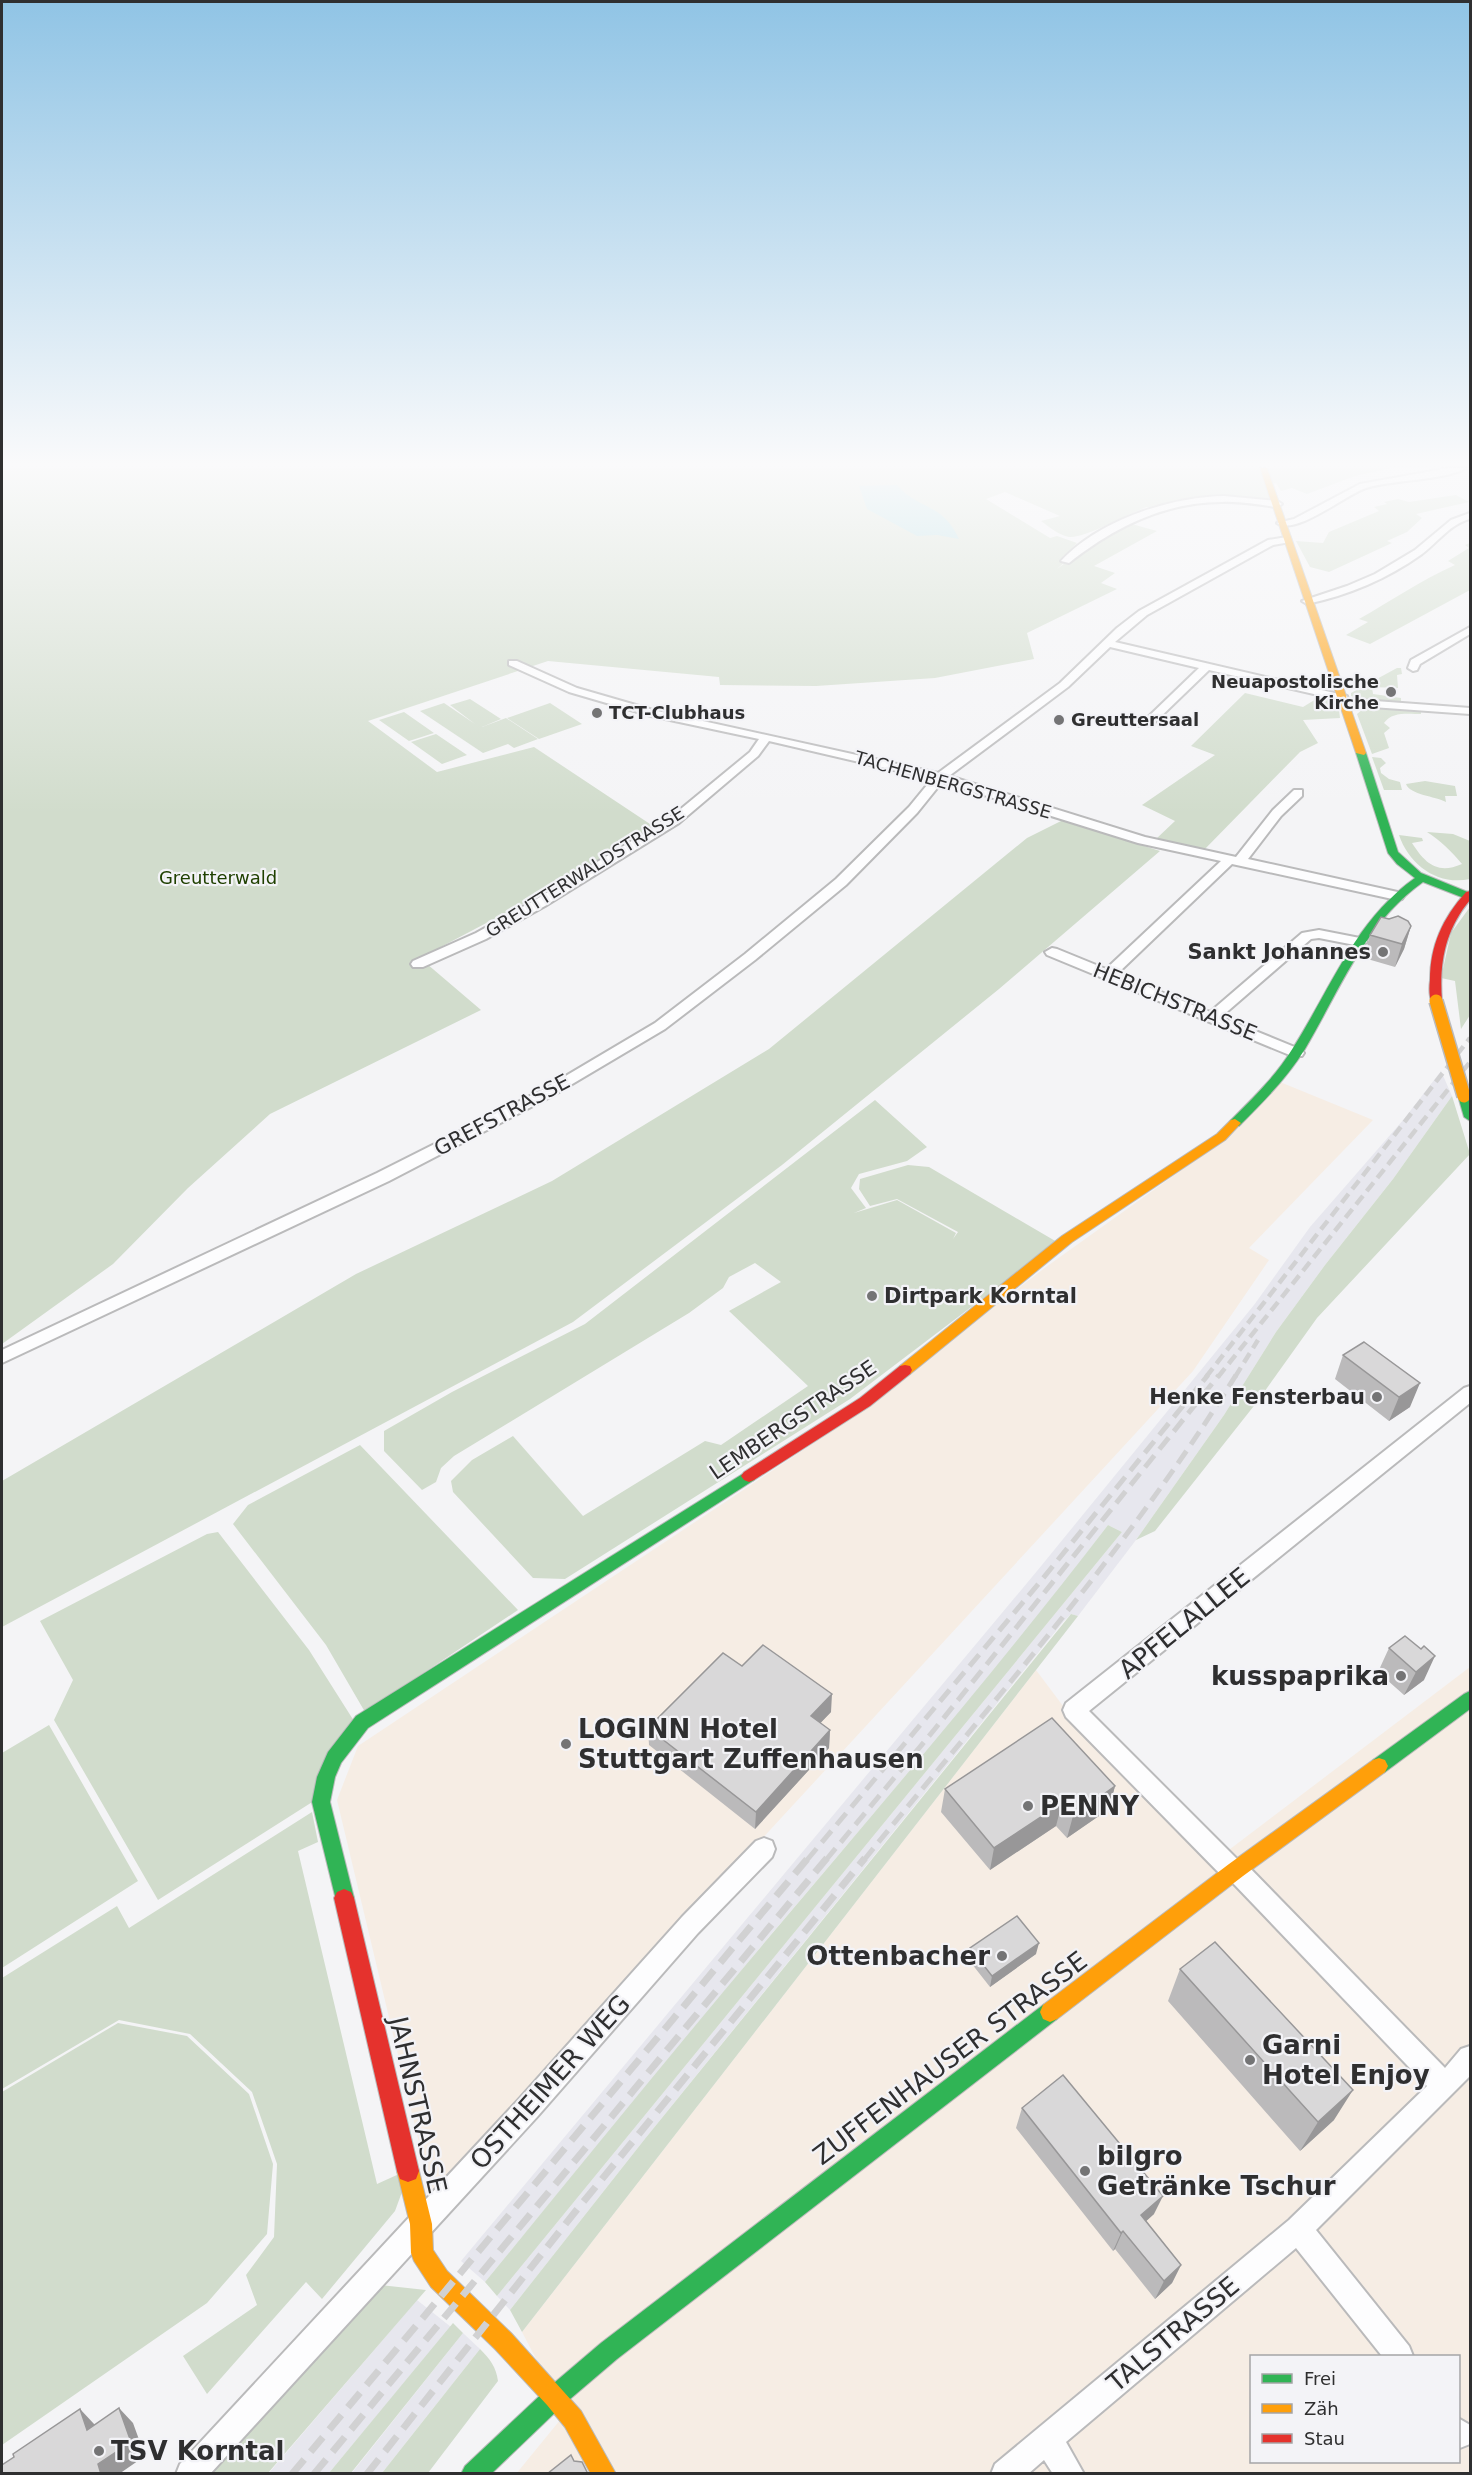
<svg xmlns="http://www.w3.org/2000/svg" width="1472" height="2475" font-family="'DejaVu Sans',sans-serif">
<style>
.built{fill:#e7e7ee}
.industrial{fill:#f6ede4;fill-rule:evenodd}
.green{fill:#d1dccc}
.water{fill:#addbe0}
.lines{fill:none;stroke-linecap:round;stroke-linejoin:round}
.street-casing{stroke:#bababb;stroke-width:4}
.fast-casing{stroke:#bababb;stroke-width:2}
.slow-casing{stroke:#bababb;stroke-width:2}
.jam-casing{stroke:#bababb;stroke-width:2}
.street{fill:#fdfdfe;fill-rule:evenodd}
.fast{fill:#30b455;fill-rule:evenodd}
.slow{fill:#ff9f0a;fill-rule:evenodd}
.jam{fill:#e5322d;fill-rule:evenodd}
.rail-far2{stroke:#d1d1d2;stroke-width:4.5;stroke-dasharray:11 6;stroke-linecap:butt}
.rail-far1{stroke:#d1d1d2;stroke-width:5;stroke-dasharray:15 8;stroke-linecap:butt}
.rail{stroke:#d1d1d2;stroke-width:7;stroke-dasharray:19 10;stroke-linecap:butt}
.slow-bridge-casing{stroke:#bababb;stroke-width:16;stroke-linecap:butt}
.slow-bridge{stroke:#ff9f0a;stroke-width:13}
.wall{fill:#bbbabb}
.shaded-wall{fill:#989798}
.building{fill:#d9d8d9;stroke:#989798;stroke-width:1.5}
.poi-dot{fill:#747475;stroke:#f3f3f7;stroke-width:2}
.labels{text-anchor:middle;stroke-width:4.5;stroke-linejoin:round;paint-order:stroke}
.far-poi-label{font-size:18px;font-weight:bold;fill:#2f2f30;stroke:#f3f3f7;text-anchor:start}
.far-street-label{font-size:18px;fill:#2f2f30;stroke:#f3f3f7}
.far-park-label{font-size:18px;fill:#1f4000;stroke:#f3f3f7}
.poi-label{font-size:21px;font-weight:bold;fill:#2f2f30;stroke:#f3f3f7;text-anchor:end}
.street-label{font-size:21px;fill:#2f2f30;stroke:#f3f3f7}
.near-street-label{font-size:26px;fill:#2f2f30;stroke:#f3f3f7}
.near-poi-label{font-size:26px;font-weight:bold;fill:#2f2f30;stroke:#f3f3f7;text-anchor:start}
</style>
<rect width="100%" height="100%" fill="#f4f4f6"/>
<path class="built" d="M1441 1071 1452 1096 1393 1179 1325 1265 1276 1332 1224 1415 1136 1540 1078 1616 1071 1614 1064 1621 644 2140 510 2310 497 2296 1122 1532 1108 1525 1042 1612 937 1739 769 1937 485 2282 461 2261 1037 1571 1254 1305 1310 1227 1404 1119Z
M417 2300 451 2327 329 2473 268 2474Z
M463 2333 480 2349 382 2473 351 2474Z"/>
<path class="industrial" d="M1280 1082 1373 1120 1249 1248 1269 1260 1193 1371 432 2197 337 1800 358 1746 838 1427 1046 1267 1225 1139Z
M1470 1667V2473L516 2474 565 2414 522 2332 1036 1670 1072 1718 1213 1862ZM1252 2356H1458V2462H1252Z"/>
<path class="green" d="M2 468H1391L1355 476 1307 494 1292 488 1281 491 1276 483 1271 484 1277 504C1233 499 1194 502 1151 509L1147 507C1131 512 1084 539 1069 537 1059 535 1049 527 1041 521L1060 516 1005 492 986 499 1050 538 1057 536 1077 543 1070 550 1075 553 1057 569 1088 546 1128 523 1157 531 1094 566 1115 573 1101 583 1117 589 1027 633 1034 659 935 678 816 686 720 685 719 677 548 661 368 721 437 772 534 747 653 826 570 879 420 958 481 1010 270 1114 188 1188 113 1264 2 1344Z
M1456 495 1469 502 1416 514 1422 518 1407 532 1387 541 1392 543 1329 572 1310 567 1296 541 1323 543 1329 532 1379 511 1374 507 1387 504 1384 502 1398 499 1409 502Z
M1470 543V590L1370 644 1346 635 1368 622 1359 619C1391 601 1421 580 1455 565L1448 561 1469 548 1465 545Z
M1397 668H1401L1402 674 1397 675 1398 688 1372 687 1373 694 1401 698V702L1363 700 1351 696V693Z
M1245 693 1303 707 1321 696 1338 702 1340 718 1303 720 1318 743 1300 752 1203 851 1156 839 1175 821 1142 805 1215 755 1191 746Z
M470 699 501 719 482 727 506 718 538 739 514 748 508 744 483 753 420 711 444 703 475 724 450 705Z
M550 703 582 724 539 739 507 718Z
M1370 708 1421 712V714C1409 714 1392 711 1384 723L1390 728 1384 733 1389 748 1372 754 1357 714 1363 709Z
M404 712 434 733 409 741 379 720Z
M436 734 467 755 442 764 411 742Z
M1372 757 1381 758 1386 763 1380 768 1381 773 1389 779 1400 782 1402 790H1384Z
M1425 781 1455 786 1457 796H1445L1446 802C1435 796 1410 795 1406 784Z
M1063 820 1160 851 999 989 782 1165 573 1322 2 1627V1481L356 1274 552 1181 769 1049 1027 838Z
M1427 832 1453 834 1470 841V879C1438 886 1409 865 1399 835L1422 838 1423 841 1412 843C1425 863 1437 875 1462 864 1452 852 1440 840 1427 832Z
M1470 907V1015L1461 1029 1455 981 1441 978 1451 933Z
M1452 1096 1470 1154 1317 1318 1257 1402 1155 1531 1136 1540 1224 1415 1276 1332 1325 1265 1393 1179Z
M875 1100 927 1147 907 1161 859 1174 851 1188 866 1208 854 1213 897 1200 956 1233 953 1239 958 1232 897 1199 870 1206 859 1189 860 1179 908 1165 929 1167 1057 1242 850 1399 565 1579 533 1578 453 1492 451 1481 472 1460 513 1436 583 1516 705 1441 721 1445 808 1386 729 1311 781 1282 755 1263 729 1277 723 1288 689 1313 454 1456 441 1468 436 1482 422 1490 384 1451V1431L452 1392 585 1324Z
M360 1445 518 1610 365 1712 326 1645 233 1524 248 1505Z
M1108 1525 1122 1532 497 2296 485 2282C580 2166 674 2050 770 1936 885 1800 1000 1666 1108 1525Z
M218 1532 309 1650 354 1721 317 1799 158 1900 54 1720 73 1680 40 1621 207 1534Z
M1071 1614 1078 1616 522 2332 510 2310 644 2140Z
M49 1725 138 1881 2 1968V1753Z
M312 1812 318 1842 298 1851 377 2184 399 2174 402 2192 395 2211 322 2299 306 2282 207 2394 183 2356 257 2305 246 2275 274 2237 277 2164 252 2092 190 2034 119 2020 2 2089V1978L117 1906 129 1928Z
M118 2023 187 2036 249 2094 273 2164 267 2234 207 2303 2 2445V2092Z
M380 2285 426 2290 268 2473 210 2474Z
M453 2323 463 2333 351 2473H329Z
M480 2349C490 2359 496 2367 498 2381L428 2473H382Z"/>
<path class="water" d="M897 485C918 510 942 502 959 539L937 535 917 536 867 509 859 486Z"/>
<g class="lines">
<defs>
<path id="street" d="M1449 468H1466C1448 480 1390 480 1366 488 1345 495 1296 536 1277 523L1294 519 1360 484Z
M1224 496 1277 501 1282 504 1277 507C1259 505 1240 501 1222 502 1164 502 1113 528 1069 563L1061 561C1099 520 1170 497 1224 496Z
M1470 513V519C1450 524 1438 542 1422 554 1387 579 1349 595 1307 604L1302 601 1347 586 1375 574 1415 550 1451 520Z
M1287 537 1290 538V542L1273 545 1147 615 1115 642 1343 695 1347 696 1348 699 1470 708V714L1344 705 1340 704V700L1209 670 1152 725 1132 726V722L1145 720 1199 668 1110 647 1068 687 949 776 1145 837 1236 857 1273 810 1294 790H1302V796L1281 816 1248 859 1402 893 1404 896 1402 899 1397 900 1232 864 1117 974 1210 1012 1302 933 1319 930 1365 939 1367 942 1360 946 1319 938 1311 939 1221 1017 1302 1050 1304 1053 1302 1056H1292L1047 955 1045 952 1052 948 1057 949 1106 969 1221 861 1138 843 942 782 917 813 846 885 755 960 665 1029 552 1096 389 1181 2 1363V1350L377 1173 542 1090 655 1023 745 954 836 879 909 807 932 779 769 741 758 756 679 823 545 906 486 939 423 967H413L411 964 413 961 476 933 535 900 671 817 750 752 759 739 651 716 569 692 509 665V661H517L577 688 653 710 938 773 1060 683 1117 628 1139 611 1268 540Z
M1470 627V634L1420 664 1417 670 1413 671 1408 668 1411 660Z
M1470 1386V1403L1089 1711 1238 1860 1244 1862 1445 2068 1461 2049 1470 2046V2076L1316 2230 1409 2346 1413 2356H1382L1296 2248 1066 2442 1084 2474H1053L1044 2460 1028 2474H991L995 2464 1289 2220 1427 2086 1232 1882 1226 1880 1066 1717 1063 1710 1066 1703 1464 1388Z
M764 1838 772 1841 775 1849 772 1857 698 1933 537 2117 210 2474H176L180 2464 519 2099 682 1917 756 1841Z
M1458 2418 1470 2425V2444L1460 2448Z"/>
<path id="fast" d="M1361 750 1366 753 1398 852 1421 873 1470 893V899L1464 898 1423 882C1364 924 1340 990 1305 1049 1287 1078 1263 1102 1239 1126H1231L1229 1123 1231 1120C1252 1099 1275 1077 1291 1051 1330 991 1354 921 1415 878L1397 864 1388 853 1356 753Z
M1464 1092 1468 1093 1470 1097V1121L1464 1117 1458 1096Z
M749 1470 754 1472 757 1476 754 1480 368 1728 341 1763 335 1777 330 1802 354 1898 351 1904 344 1907 337 1904 312 1802 317 1777 328 1752 356 1716Z
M1470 1691V1709L1385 1772 1379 1774 1373 1772 1370 1766 1373 1760 1464 1694Z
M1050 2002 1057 2005 1060 2012 1057 2019 617 2359 563 2405 491 2474H461L465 2466 547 2389 601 2343 1043 2005Z"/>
<path id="slow" d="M1260 468H1267L1366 753 1364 755 1356 753Z
M1235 1119 1241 1123 1225 1140 1072 1242 910 1374H900L898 1370 900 1366 1062 1236 1217 1134 1231 1120Z
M1379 1758 1385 1760 1388 1766 1385 1772 1243 1876 1057 2019 1050 2022 1043 2019 1040 2012 1043 2005 1229 1864 1373 1760Z
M408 2160 416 2163 419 2171 432 2224 433 2250 447 2271 511 2333 581 2411 616 2474H591L565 2427 547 2405 495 2349 431 2287 414 2261 411 2253 410 2224 397 2171 400 2163Z"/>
<path id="jam" d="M1470 891V900C1445 930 1439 963 1442 1001L1440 1003H1432C1429 997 1429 988 1430 980 1430 945 1443 918 1466 892Z
M905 1365 910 1366 912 1370 910 1374 870 1406 754 1480 749 1482 744 1480 741 1476 744 1472 860 1398 900 1366Z
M344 1889 351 1892 354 1898 419 2171 416 2179 408 2182 400 2179 397 2171 334 1898 337 1892Z"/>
</defs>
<use href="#street" class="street-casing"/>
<use href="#fast" class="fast-casing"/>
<use href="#slow" class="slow-casing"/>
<use href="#jam" class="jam-casing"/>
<use href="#street" class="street"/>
<use href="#fast" class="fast"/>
<use href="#slow" class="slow"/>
<use href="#jam" class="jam"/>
<path class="rail-far2" d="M1206 1377 1470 1038
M1218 1377 1470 1062
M1235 1377 1258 1340"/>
<path class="rail-far1" d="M807 1860 1040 1582 1208 1375
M826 1860 934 1730 1219 1375
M864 1860C992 1702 1129 1548 1236 1375"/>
<path class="rail" d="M292 2474 808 1858
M314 2474 827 1858
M367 2474 575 2212 865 1858"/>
<defs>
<path id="slow-bridge" d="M1436 1001 1464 1096"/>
</defs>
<use href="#slow-bridge" class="slow-bridge-casing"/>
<use href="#slow-bridge" class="slow-bridge"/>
</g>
<path class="wall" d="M1411 926 1404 949 1395 967 1364 958 1370 935Z
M1364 1342 1410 1407 1389 1421 1335 1379 1343 1355Z
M1405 1636 1424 1680 1404 1695 1378 1672 1389 1648Z
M742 1666 831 1712 820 1723 830 1730 829 1748 755 1829 649 1745 648 1728Z
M1115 1786 1109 1809 1067 1838 1056 1826 990 1870 941 1812 945 1789Z
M970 1948 1036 1954 990 1987 968 1959Z
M1180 1969 1334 2120 1300 2151 1168 2001Z
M1022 2108 1154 2214 1146 2221 1181 2265 1172 2283 1155 2299 1115 2249 1113 2251 1016 2128Z"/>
<path class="shaded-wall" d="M1411 926 1404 949 1395 967 1402 944Z
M1420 1383 1410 1407 1389 1421 1399 1397Z
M1435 1656 1424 1680 1404 1695 1416 1672Z
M832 1694 831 1712 810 1734 811 1716Z
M830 1730 829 1748 755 1829 756 1812Z
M1115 1786 1109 1809 1067 1838 1073 1816Z
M1062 1803 1056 1826 990 1870 994 1848Z
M1039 1943 1036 1954 990 1987 992 1976Z
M1353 2090 1334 2120 1300 2151 1318 2122Z
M1163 2196 1154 2214 1132 2234 1141 2215Z
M1123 2231 1115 2249 1113 2251 1121 2233Z
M1181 2265 1172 2283 1155 2299 1164 2281Z
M119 2408 133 2423 145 2456 119 2474H101L98 2464Z
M80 2409 95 2425 87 2430Z"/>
<path class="building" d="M1398 916 1408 921 1411 926 1402 944 1370 935 1381 917 1389 919Z
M1364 1342 1420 1383 1399 1397 1343 1355Z
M1405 1636 1421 1649 1424 1646 1435 1656 1416 1672 1389 1648Z
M763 1645 832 1694 811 1716 830 1730 756 1812 648 1728 723 1653 742 1666Z
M1052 1718 1115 1786 1073 1816 1062 1803 994 1848 945 1789Z
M1017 1916 1039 1943 992 1976 970 1948Z
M1215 1942 1353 2090 1318 2122 1180 1969Z
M1063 2075 1163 2196 1141 2215 1181 2265 1164 2281 1123 2231 1121 2233 1022 2108Z
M119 2408 131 2442 98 2464 101 2474H2V2465L14 2457 13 2454 80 2409 87 2430Z
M571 2455 574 2461 582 2462 588 2474H547Z"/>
<linearGradient id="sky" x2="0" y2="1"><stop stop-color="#90c4e5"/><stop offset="0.57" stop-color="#fafafb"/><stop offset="1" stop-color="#fafafb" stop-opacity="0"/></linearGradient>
<rect width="1472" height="814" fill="url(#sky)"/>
<g class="poi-dot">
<circle cx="1391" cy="692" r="6"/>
<circle cx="597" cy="713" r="6"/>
<circle cx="1059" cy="720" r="6"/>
<circle cx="1383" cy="952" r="6"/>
<circle cx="872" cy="1296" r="6"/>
<circle cx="1377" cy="1397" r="6"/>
<circle cx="1401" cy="1676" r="6"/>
<circle cx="566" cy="1744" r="6"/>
<circle cx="1028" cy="1806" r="6"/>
<circle cx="1002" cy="1956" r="6"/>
<circle cx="1250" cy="2060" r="6"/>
<circle cx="1085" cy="2171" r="6"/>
<circle cx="99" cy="2451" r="6"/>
</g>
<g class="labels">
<g class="far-poi-label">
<text x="1379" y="688" text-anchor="end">Neuapostolische<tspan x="1379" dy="21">Kirche</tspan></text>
<text x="609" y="719">TCT-Clubhaus</text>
<text x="1071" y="726">Greuttersaal</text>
</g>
<g class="far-street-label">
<text transform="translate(953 785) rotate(16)" y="6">TACHENBERGSTRASSE</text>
<text transform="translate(585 872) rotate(-32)" y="6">GREUTTERWALDSTRASSE</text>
</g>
<g class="far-park-label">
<text x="218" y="884">Greutterwald</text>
</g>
<g class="poi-label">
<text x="1371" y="959">Sankt Johannes</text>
<text x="884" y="1303" text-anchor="start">Dirtpark Korntal</text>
<text x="1365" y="1404">Henke Fensterbau</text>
</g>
<g class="street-label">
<text transform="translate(1175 1002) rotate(22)" y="7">HEBICHSTRASSE</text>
<text transform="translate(502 1115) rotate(-28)" y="7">GREFSTRASSE</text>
<text transform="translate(793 1420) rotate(-34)" y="7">LEMBERGSTRASSE</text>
</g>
<g class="near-street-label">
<text transform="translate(1184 1623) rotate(-39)" y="9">APFELALLEE</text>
<text transform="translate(950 2058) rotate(-37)" y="9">ZUFFENHAUSER STRASSE</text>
<text transform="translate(550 2082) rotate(-48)" y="9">OSTHEIMER WEG</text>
<text transform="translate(418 2105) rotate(77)" y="9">JAHNSTRASSE</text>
<text transform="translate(1173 2334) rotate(-40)" y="9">TALSTRASSE</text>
</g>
<g class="near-poi-label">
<text x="1389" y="1685" text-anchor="end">kusspaprika</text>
<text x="578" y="1738">LOGINN Hotel<tspan x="578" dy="30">Stuttgart Zuffenhausen</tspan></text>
<text x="1040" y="1815">PENNY</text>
<text x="990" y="1965" text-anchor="end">Ottenbacher</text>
<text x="1262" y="2054">Garni<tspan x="1262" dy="30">Hotel Enjoy</tspan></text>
<text x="1097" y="2165">bilgro<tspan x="1097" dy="30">Getränke Tschur</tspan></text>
<text x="111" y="2460">TSV Korntal</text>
</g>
</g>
<rect width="1472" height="2475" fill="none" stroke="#2f2f30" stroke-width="6"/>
<rect x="1250" y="2355" width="210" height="108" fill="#f3f3f7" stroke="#a5a5a7" stroke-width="1.5"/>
<rect x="1262" y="2374" width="30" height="9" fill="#30b455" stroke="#a5a5a7" stroke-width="1.5"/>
<text x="1304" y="2385" font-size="18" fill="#2f2f30">Frei</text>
<rect x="1262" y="2404" width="30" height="9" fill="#ff9f0a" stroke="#a5a5a7" stroke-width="1.5"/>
<text x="1304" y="2415" font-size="18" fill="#2f2f30">Zäh</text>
<rect x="1262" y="2434" width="30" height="9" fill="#e5322d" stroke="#a5a5a7" stroke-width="1.5"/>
<text x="1304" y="2445" font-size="18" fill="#2f2f30">Stau</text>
</svg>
